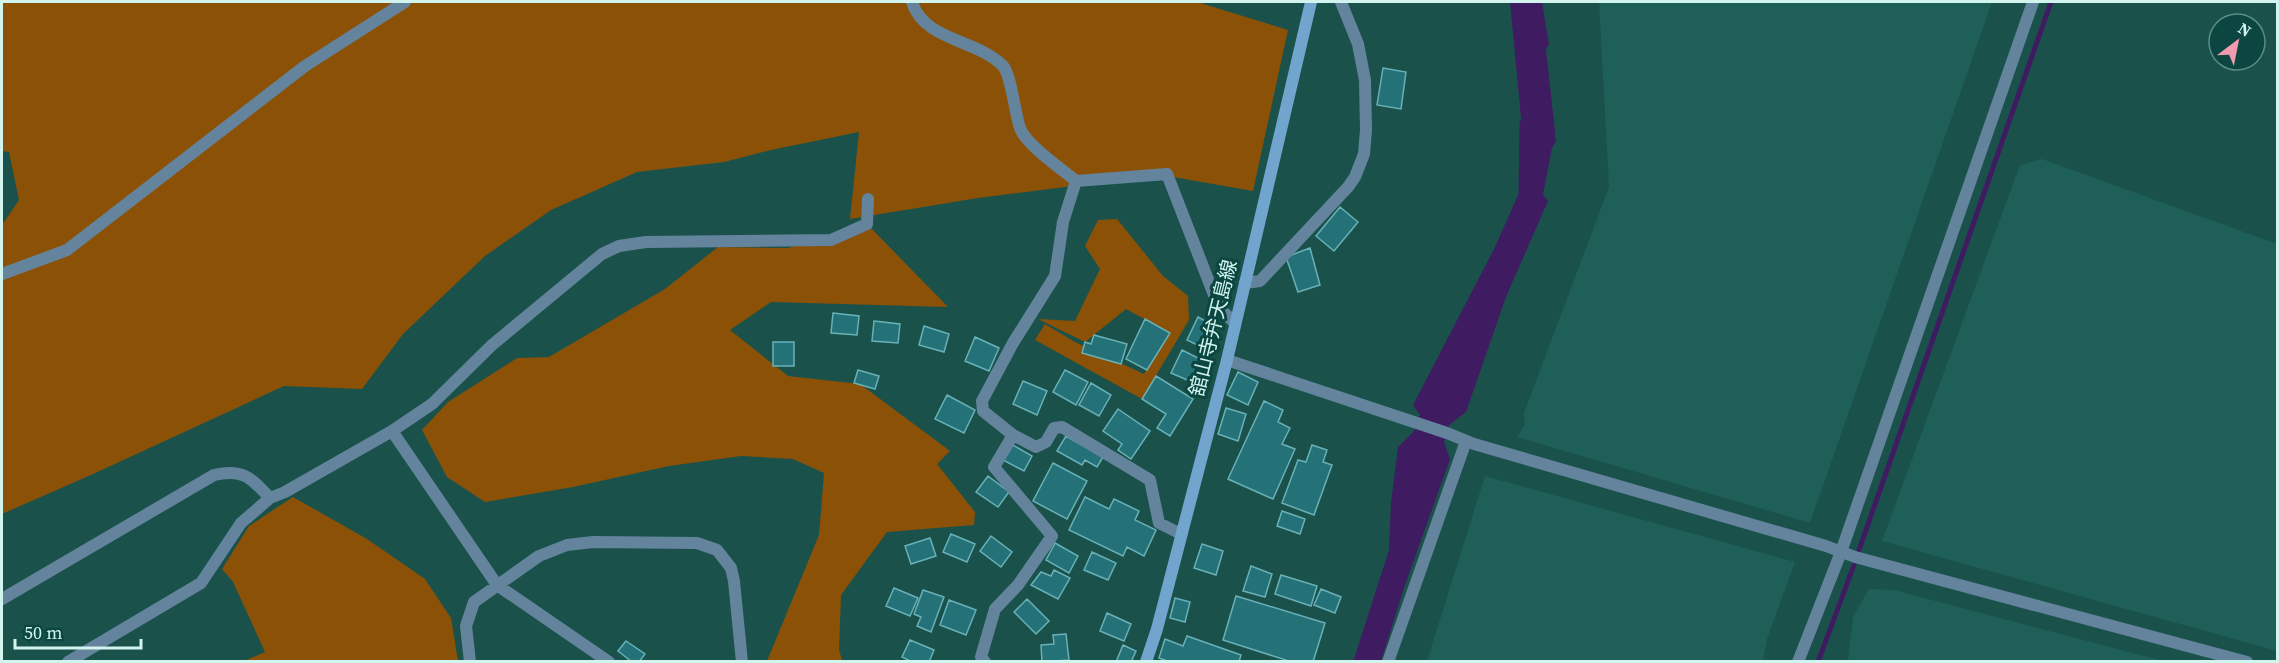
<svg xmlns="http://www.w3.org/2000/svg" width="2279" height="663" font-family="'Source Serif 4','Noto Sans JP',serif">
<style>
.built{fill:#1e5f57}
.green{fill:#8b5107}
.water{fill:#3f1c62}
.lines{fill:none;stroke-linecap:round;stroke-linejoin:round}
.stream{stroke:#3f1c62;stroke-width:5}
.building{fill:#247177;stroke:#69b1b8;stroke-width:1.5}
.minor{stroke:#64849d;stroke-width:12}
.tertiary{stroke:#64849d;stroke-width:12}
.secondary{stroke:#72a5cd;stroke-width:12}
.labels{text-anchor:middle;stroke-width:6;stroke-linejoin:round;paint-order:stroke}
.street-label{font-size:20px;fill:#d2f4ee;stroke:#0b4740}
</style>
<rect width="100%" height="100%" fill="#1a524b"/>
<path class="built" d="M1599 2H1992L1810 523 1517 437 1525 424 1524 413 1609 187Z
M2042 159 2277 244V651L1882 541 2020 165Z
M1485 476 1795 562 1767 639 1763 661H1427Z
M1869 589 1894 590 2163 661H1848L1853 617Z"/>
<path class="green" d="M2 2H1197L1288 30 1253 191 1173 177 1167 174 978 198 850 219 859 132 771 150 724 162 637 172 551 210 485 256 403 334 362 389 284 386 93 474 2 514V225L19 200 9 152 2 151Z
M1117 219 1163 276 1188 296 1189 320 1142 399 1035 340 1045 324 1075 342 1144 374 1170 333 1126 309 1085 342 1038 319 1075 321 1100 269 1085 246 1098 220Z
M867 224 948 307 771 302 730 330 788 376 860 384 950 451 937 464 975 512 974 525 887 532 841 595 839 649 842 661H767L819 535 824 473 793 459 741 456 669 466 573 487 485 502 447 477 422 430 448 402 517 358 549 357 665 289 718 247 788 248Z
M293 497 367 539 425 579 451 618 458 661H244L265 652 233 582 222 569 249 526Z"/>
<path class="water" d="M1510 2H1542L1549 44 1546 49 1556 141 1552 148 1543 195 1548 201 1506 297 1466 412 1449 425 1444 442 1450 459 1404 588 1381 661 1353 662 1389 550 1391 503 1398 447 1414 431 1420 415 1413 405 1494 249 1523 184 1524 150Z"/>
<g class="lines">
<path class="stream" d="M1521 195 1522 123
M1859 550 2051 2
M1818 662 1854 565"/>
</g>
<path class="building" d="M1383 68 1406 72 1401 109 1377 105Z
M1340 207 1358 222 1334 251 1316 236Z
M1310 248 1320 285 1298 292 1286 257Z
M833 313 859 316 857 335 831 333Z
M1198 317 1218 328 1207 350 1187 340Z
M1145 319 1170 333 1147 370 1126 359Z
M874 321 900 324 898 343 872 341Z
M924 326 949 334 944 352 919 345Z
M1094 335 1127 344 1121 364 1082 353 1085 342 1091 344Z
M975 337 999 348 989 371 965 361Z
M773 342H794V366H773Z
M1182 350 1202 360 1192 382 1171 373Z
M858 370 879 376 875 389 854 383Z
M1065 370 1088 382 1076 405 1053 392Z
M1238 372 1258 382 1248 405 1227 395Z
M1156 376 1193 399 1170 436 1157 428 1166 414 1142 399Z
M1023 381 1047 391 1037 415 1013 404Z
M1091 383 1111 395 1099 416 1079 405Z
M947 395 975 410 964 433 935 419Z
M1264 401 1283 410 1278 422 1290 428 1282 444 1295 449 1273 499 1228 479Z
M1226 408 1246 414 1238 441 1218 434Z
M1118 409 1150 431 1131 459 1118 450 1122 444 1103 431Z
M1066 436 1103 457 1097 467 1085 460 1082 465 1057 451Z
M1011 444 1032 456 1024 471 1003 460Z
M1312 445 1327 450 1323 462 1332 465 1314 515 1282 503 1298 460 1306 462Z
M1053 463 1087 481 1067 519 1033 501Z
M988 476 1009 492 998 507 976 492Z
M1085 497 1109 509 1114 499 1139 511 1135 520 1156 530 1144 556 1127 547 1123 556 1069 530Z
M1282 511 1305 519 1300 534 1277 526Z
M951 534 975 544 967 562 943 552Z
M991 536 1012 552 1001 567 980 551Z
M930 538 936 556 911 564 905 546Z
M1055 543 1078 556 1069 573 1046 560Z
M1202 544 1223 551 1216 575 1194 568Z
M1092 552 1116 563 1108 580 1084 570Z
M1251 566 1272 574 1265 597 1243 591Z
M1054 570 1070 578 1058 599 1031 585 1041 572 1051 576Z
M1281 575 1317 586 1311 606 1275 594Z
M894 588 918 598 910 616 886 606Z
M1321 589 1341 597 1335 613 1314 605Z
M923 590 944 597 931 632 917 626 921 617 914 614Z
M1236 596 1325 623 1313 662H1292L1223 640Z
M1175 598 1190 602 1185 622 1170 618Z
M1027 599 1049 621 1036 634 1014 612Z
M949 600 976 610 966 635 940 625Z
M1107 613 1131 624 1124 641 1100 631Z
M1066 634 1069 660 1042 662 1041 645 1054 644 1053 635Z
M1187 636 1241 655 1239 662H1170L1159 658 1165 639 1183 646Z
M910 640 934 650 929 662H912L902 657Z
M626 641 645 654 639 662H632L618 651Z
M1123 645 1136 651 1131 662H1116Z"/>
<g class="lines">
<path class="minor" d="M912 2C924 41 977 39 1003 66 1011 74 1015 114 1020 128 1026 145 1062 169 1076 181L1063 222 1055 276 1013 343 982 401 983 411 1013 435 1036 447 1046 442 1054 428 1062 427 1150 480 1159 523 1181 534
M1076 181 1167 174 1216 300 1221 310 1235 323
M2 274 67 250 305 66 405 2
M1245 283 1260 281 1348 187 1355 177 1364 154 1366 130 1365 80 1358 44 1341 2
M1227 360 1447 433 1474 444 1826 546 1855 557 2247 662
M392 431 497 585 609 662
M2 599 214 475C243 468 251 478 270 498
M68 662 201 583 241 523 270 498 285 492 392 431 432 404 492 345 602 254 619 246 646 242 831 240 867 224 868 199
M470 662 466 626 474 602 539 556 567 545 593 542 697 543 717 550 731 568 734 581 742 662
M985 662 981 657 995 609 1018 585 1052 536 994 467 1013 435
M1388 662 1466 441"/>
<path class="tertiary" d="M1798 662 1841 552 2033 2"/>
<path class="secondary" d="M1146 662 1157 629 1227 360 1311 2"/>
</g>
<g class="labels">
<g class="street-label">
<text transform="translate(1213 328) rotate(-76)" y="7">舘山寺弁天島線</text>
</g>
</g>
<rect width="2279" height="663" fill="none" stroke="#d2f4ee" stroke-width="6"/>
<g transform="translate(2237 42) rotate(32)"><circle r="28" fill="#0b4740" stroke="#5b8c86" stroke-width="1.5"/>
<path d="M0-4.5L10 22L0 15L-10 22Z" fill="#f29ab0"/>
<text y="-9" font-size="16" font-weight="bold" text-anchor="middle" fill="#d2f4ee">N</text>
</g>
<path d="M15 639v9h126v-9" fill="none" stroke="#d2f4ee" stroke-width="3"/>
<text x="24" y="639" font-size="18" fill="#d2f4ee" stroke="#0b4740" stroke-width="4.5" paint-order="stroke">50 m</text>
</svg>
